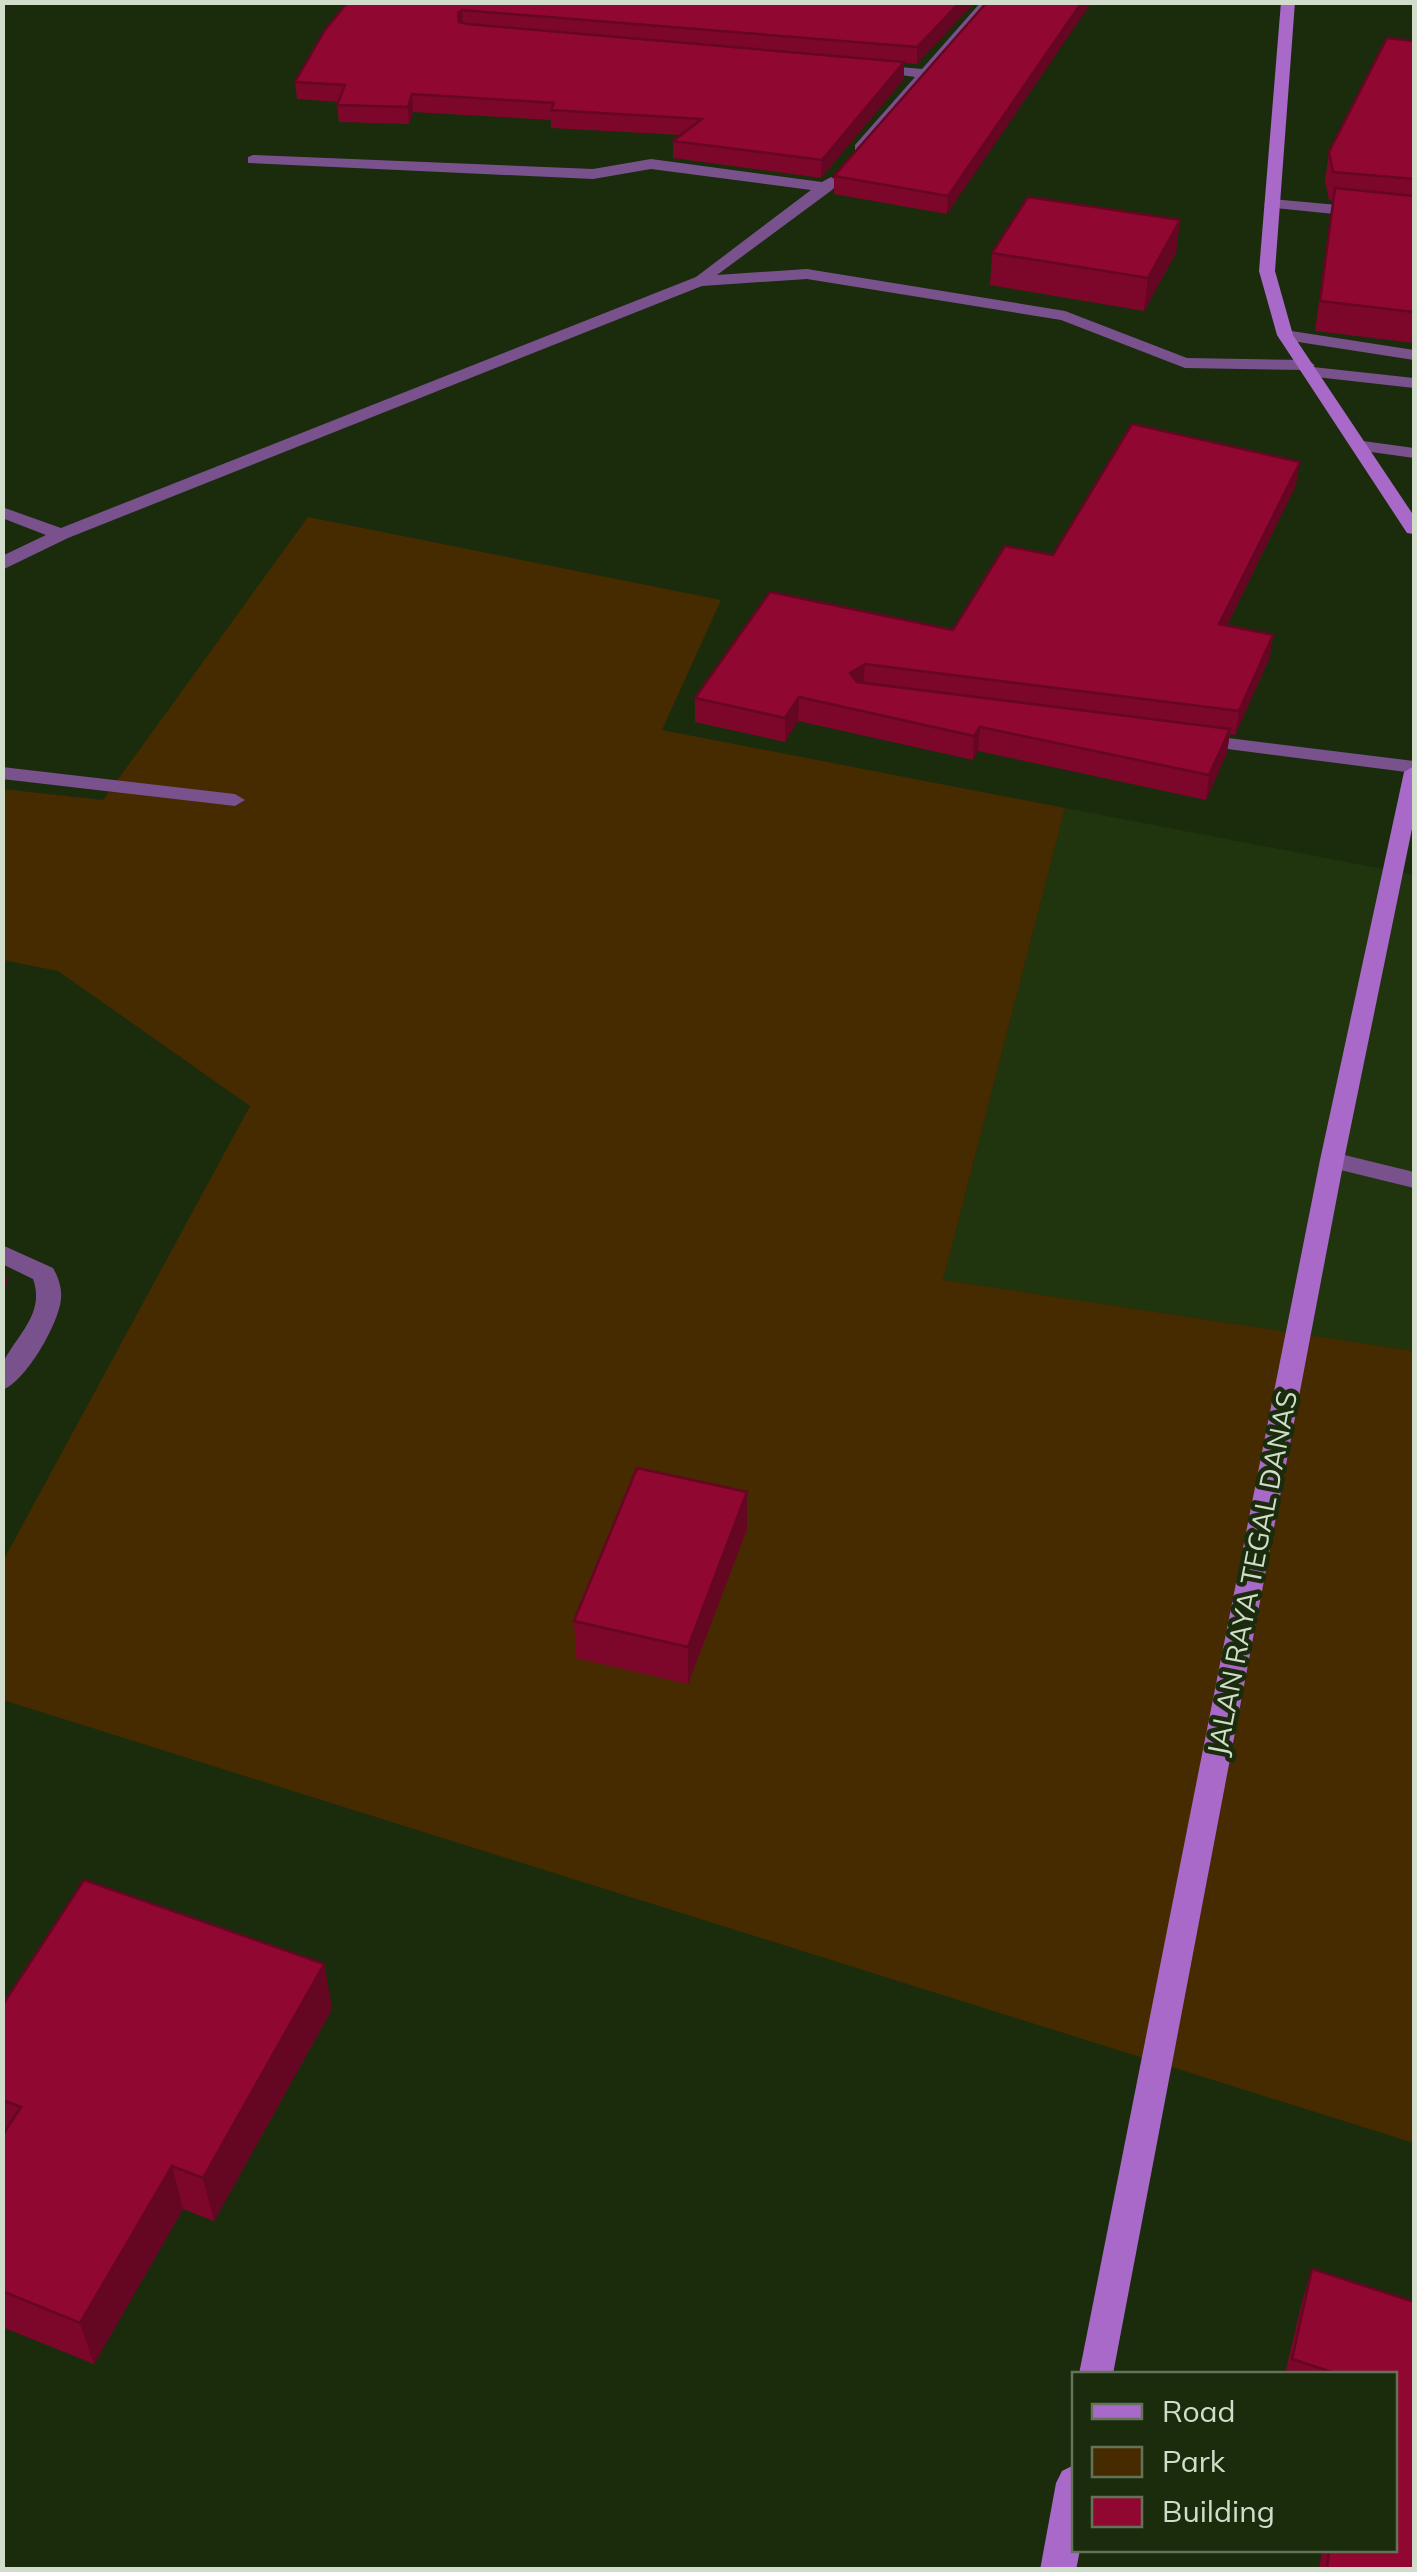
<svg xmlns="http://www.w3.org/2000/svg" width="1417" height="2572" font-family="Mulish,sans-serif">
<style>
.built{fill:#20350e}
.green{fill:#462a00}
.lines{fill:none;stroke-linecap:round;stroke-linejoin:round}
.lane{fill:#79528d;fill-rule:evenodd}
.street{fill:#79528d;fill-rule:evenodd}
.secondary{fill:#a869c8;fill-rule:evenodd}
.wall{fill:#7c072b}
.shaded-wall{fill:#650623}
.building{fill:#900832;stroke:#650623;stroke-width:2.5}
.labels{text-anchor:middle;stroke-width:9;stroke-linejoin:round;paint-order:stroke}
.street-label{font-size:28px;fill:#d1ddca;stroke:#1a2c0c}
</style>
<rect width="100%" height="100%" fill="#1a2c0c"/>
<path class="built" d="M1065 808 1414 875V1351L943 1280Z"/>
<path class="green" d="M308 517 721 600 662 730 1065 808 943 1280 1414 1351V2143L3 1700V1561L250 1106 58 971 3 960V789L103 800Z"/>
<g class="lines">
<path class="lane" d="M1272 199 1414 212V222L1266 207 1264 204Z
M1313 367 1414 378V388L1307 376 1304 372Z
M1363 441 1414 448V458L1357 450 1354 446Z
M1332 1152 1414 1172V1188L1324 1166 1320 1160Z"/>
<path class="street" d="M981 2H996L865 151H855V145L915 77 866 70V64L922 69Z
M253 155 593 169 651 159 822 182 831 177 839 182 832 190 717 275 807 269 1065 311 1187 358 1306 360 1315 365 1306 370 1185 368 1061 320 807 279 702 286 68 538 2 570V556L46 535 2 518V507L61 528 696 277 811 190 651 169 593 179 248 163V157Z
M1285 330 1414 350V360L1279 339V331Z
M1196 734 1414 761V773L1189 744 1186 740Z
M2 767 235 794 245 800 235 806 2 779Z
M2 1245 53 1268C58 1277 62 1287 61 1298 60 1322 25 1383 2 1390 2 1380 0 1367 5 1359 19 1333 45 1312 33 1279L2 1264Z"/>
<path class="secondary" d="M1281 2H1295L1275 271 1293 335 1414 516V534L1407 533 1277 335 1259 271Z
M1414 766V819L1344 1160 1113 2374H1079L1320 1160 1404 772Z
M1074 2465V2550H1080L1076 2570H1040L1056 2483 1062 2471Z"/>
</g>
<path class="wall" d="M348 2H975L917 64 904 63V79L821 178 673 158V141L681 135 551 128V120L413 112 409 124 339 122 337 105 338 102 297 99 295 82Z
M987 2 947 214 834 194V176Z
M1414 41V343L1315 331 1333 201 1329 200 1325 181 1329 152Z
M1180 220 1176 253 1144 311 990 285 992 253Z
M1296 485 1227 625 1273 635 1269 659 1235 735 1230 734 1227 753 1206 800 978 751 973 760 798 721 785 742 695 722V698L953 630 1053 555Z
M747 1492V1529L688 1684 576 1658 574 1621Z
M324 1964 332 2009 214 2221 183 2209 94 2364 2 2327V2006Z
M1312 2269 1414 2302V2570H1319L1322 2550H1394V2374H1285L1302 2302Z"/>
<path class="shaded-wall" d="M960 2H975L917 64V47Z
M1082 2H1092L947 214 948 196Z
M462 10 463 26 459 30 458 13Z
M904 62V79L821 178 822 160Z
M412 94 413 112 409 124 408 107Z
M1180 220 1176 253 1144 311 1148 278Z
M1300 462 1296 485 1216 648 1219 624Z
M1273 635 1269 659 1235 735 1239 711Z
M865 664 863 688 849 697 850 673Z
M799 697 798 721 785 742V718Z
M980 727 978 751 973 760 974 736Z
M1230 729 1227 753 1206 800 1209 775Z
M2 1258 8 1283 2 1292Z
M747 1492V1529L688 1684V1647Z
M324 1964 332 2009 214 2221 203 2178Z
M172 2166 183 2209 94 2364 80 2323Z"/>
<path class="building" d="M348 2H960L917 47 462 10 458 13 459 22 467 24 904 62 822 160 673 141 702 119 551 110 554 103 412 94 408 107 337 105 345 85 295 82 325 30Z
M987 2H1082L948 196 834 176Z
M1387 38 1414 41V179L1333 172 1329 152Z
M1335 188 1414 196V312L1320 301Z
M1028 197 1180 220 1148 278 992 253Z
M1132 424 1300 462 1219 624 1273 635 1239 711 865 664 850 673 857 682 1230 729 1209 775 980 727 974 736 799 697 785 718 695 698 770 592 953 630 1005 546 1053 555Z
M637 1468 747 1492 688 1647 574 1621Z
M84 1880 324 1964 203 2178 172 2166 80 2323 2 2291V2136L21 2107 2 2100V2006Z
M1312 2269 1414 2302V2570H1327L1329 2550H1394V2374H1338L1292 2359Z"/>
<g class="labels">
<g class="street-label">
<text transform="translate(1252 1573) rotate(-79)" y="10">JALAN RAYA TEGAL DANAS</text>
</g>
</g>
<rect width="1417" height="2572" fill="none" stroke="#d1ddca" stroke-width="10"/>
<rect x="1072" y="2372" width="325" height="180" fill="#1a2c0c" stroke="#637358" stroke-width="2.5"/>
<rect x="1092" y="2404" width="50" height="15" fill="#a869c8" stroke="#637358" stroke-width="2.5"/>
<text x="1162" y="2422" font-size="30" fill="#d1ddca">Road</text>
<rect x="1092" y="2447" width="50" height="30" fill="#462a00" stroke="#637358" stroke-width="2.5"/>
<text x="1162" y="2472" font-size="30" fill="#d1ddca">Park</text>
<rect x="1092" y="2497" width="50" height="30" fill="#900832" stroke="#637358" stroke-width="2.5"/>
<text x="1162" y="2522" font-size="30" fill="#d1ddca">Building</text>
</svg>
